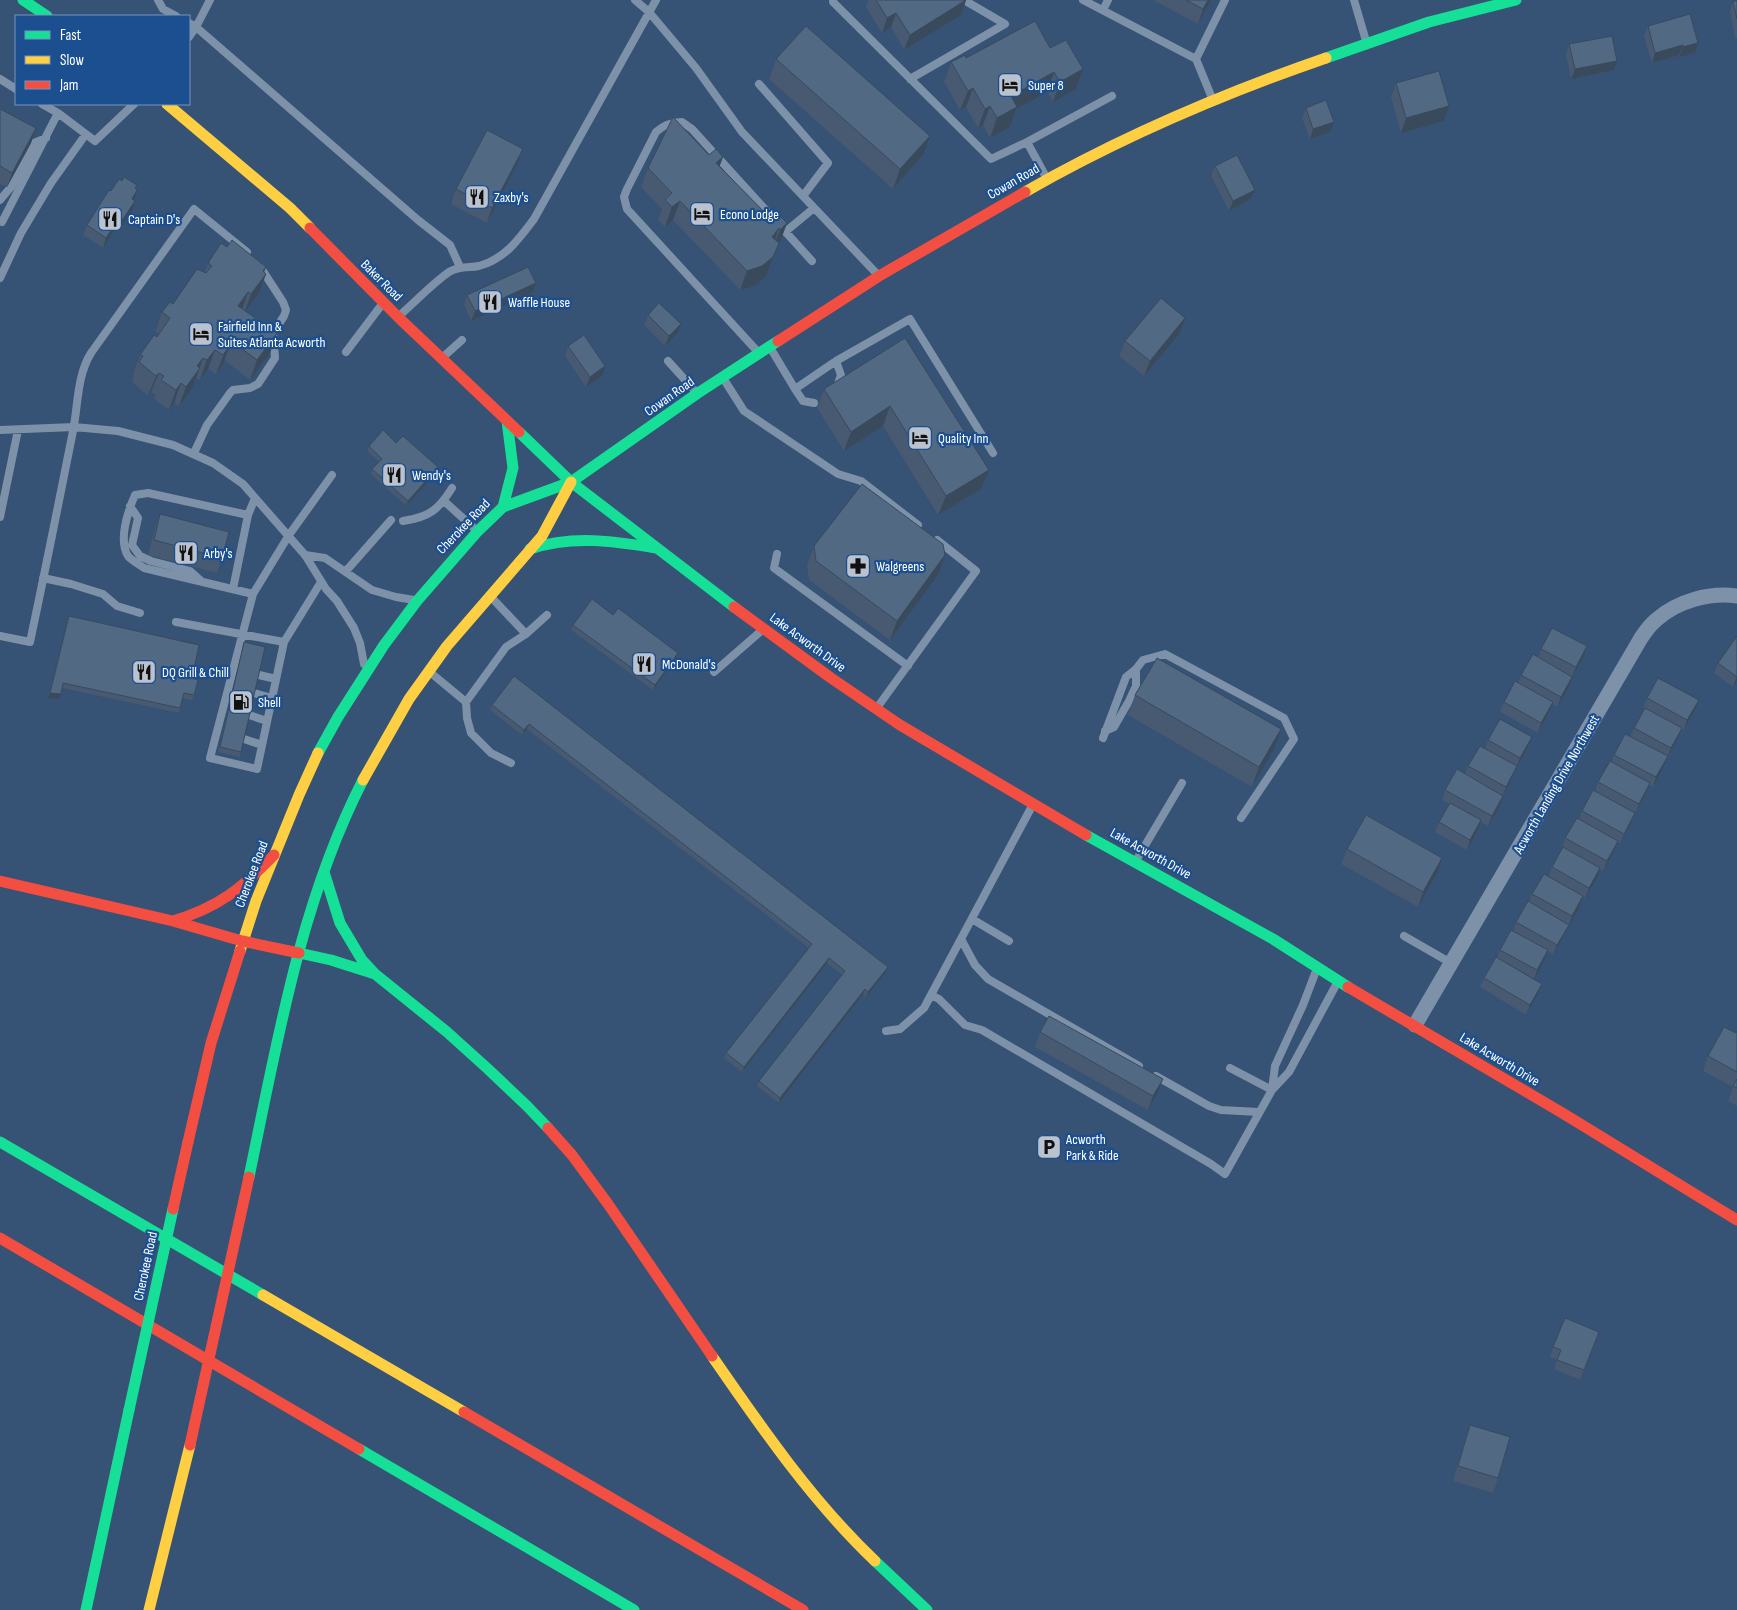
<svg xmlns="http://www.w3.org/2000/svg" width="1737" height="1610" font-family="'Sofia Sans Condensed',sans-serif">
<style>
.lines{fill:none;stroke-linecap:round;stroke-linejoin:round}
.lane{stroke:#7d92a8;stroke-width:8}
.street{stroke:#7d92a8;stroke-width:15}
.fast{stroke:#16e098;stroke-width:11}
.slow{stroke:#ffcf43;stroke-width:11}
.jam{stroke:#f24e42;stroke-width:11}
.fast-bridge{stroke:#16e098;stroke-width:11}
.jam-bridge{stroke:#f24e42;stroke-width:11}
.wall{fill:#475a72}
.shaded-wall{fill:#394a5c}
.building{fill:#526984;stroke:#394a5c}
.labels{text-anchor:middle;stroke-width:4.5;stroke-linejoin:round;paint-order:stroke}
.poi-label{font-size:14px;fill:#fff;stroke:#1b4f8f;text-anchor:start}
.street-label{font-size:14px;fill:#fff;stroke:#1b4f8f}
</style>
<rect width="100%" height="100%" fill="#365274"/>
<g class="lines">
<path class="lane" d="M158 0 163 9 176 16
M635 0 649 12 696 68 742 132 878 275
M833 0V2L991 159 1027 142
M1083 0 1196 59 1212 98
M1354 0 1366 41
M1103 10 1108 0
M189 23 196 27 418 220 450 245 460 267
M189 37 196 27 210 0
M1196 59 1225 0
M0 79 16 89
M910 79 1005 24 964 0
M759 84 828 163 803 196
M42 104 58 113 95 141 134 104
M1046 177 1027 142 1112 96
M0 200 11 187 34 143 46 138
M0 221 2 222 58 113
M785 232 814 208
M0 278 21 233 51 183 86 134
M399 316C415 302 433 283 449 272 459 266 469 268 479 266 505 259 519 239 534 219L656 0
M771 349 795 389 836 361 910 319 993 453
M346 352 383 303
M758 352 627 209 624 197 627 189 656 132C664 125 671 122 682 122L692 129 812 261
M443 357 462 340
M668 361 696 392
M836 361 841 375 837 387
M723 378 744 411 838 474 861 481 918 525
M795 389 803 401 814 403
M0 430 74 427 118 431 173 445 213 463 243 484 305 555 326 589 337 601 354 628 360 643 364 664
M194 453 207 425 230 393 233 390 250 388 258 384 275 358 273 333 284 316 286 310 283 302 261 268
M444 501 476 530
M130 506 138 518 132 545 140 556 151 561 190 571 200 580
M248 515 148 493 135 495C128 511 118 540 128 556 132 561 139 564 144 568L253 594
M0 517 18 430
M403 521C430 517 439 509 452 488
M777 554 774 568 908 666
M305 555 325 558 372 590 396 597 414 600
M346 571 391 520
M43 578 71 584 103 594 117 606 140 613
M321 582 284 642 257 769 210 758 253 594 289 535 332 475
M233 589 248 515 255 498
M492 598 526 634
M176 622 284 642
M0 636 30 642C45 572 59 501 73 431 78 406 77 375 91 353L194 209 247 252
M714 672 760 632
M431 673 466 702
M259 675 276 679
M254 693 272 698
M879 705 976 571 937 540
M249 715 267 721
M1105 731 1114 727 1129 701 1136 686V669
M1103 738 1126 677 1136 669 1143 660 1165 654 1284 718 1294 739 1241 818
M244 739 262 745
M511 763 491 753 471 733 467 718 466 702 506 647 526 634 547 615
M1137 859 1182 783
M972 919 1009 941
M1404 936 1451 963
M961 939 975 965 988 979 1139 1066
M931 995 939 999 965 1025 982 1030 1211 1164 1225 1174 1272 1090 1289 1072 1337 983
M886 1031 900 1029 924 1008 1031 808
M1230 1068 1272 1090
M1156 1076 1209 1106 1221 1110 1259 1112
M1272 1090 1275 1066 1303 1005 1316 971"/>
<path class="street" d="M1415 1025 1641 638C1645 632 1650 625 1656 620 1677 601 1710 592 1737 596"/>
<path class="fast" d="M23 0 47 16
M1326 58 1429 22 1516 0
M519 432 571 482 698 393 778 341
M571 482 734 607
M503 507 513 468 507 421
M530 549C572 535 613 541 656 548
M318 753 338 717 384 645 417 601 478 531 503 507 571 482
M1086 835 1273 939 1348 987
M324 872 340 923 362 960 375 974 447 1032 488 1069 527 1106 548 1128
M299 953 331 960 375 974
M0 1142 263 1295
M249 1177C277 1043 300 903 363 780
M359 1449 634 1610
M875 1561 927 1610
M86 1610 129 1410"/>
<path class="slow" d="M167 104 290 208 310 228
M1025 192C1121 137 1222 94 1326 58
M363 780 409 699 447 646 542 536 571 482
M240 951 256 901 299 795 318 753
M263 1295 464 1412
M712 1356C761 1427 811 1500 875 1561
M149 1610 190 1445"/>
<path class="jam" d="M310 228 398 317 519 432
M778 341 879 276 1025 192
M734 607 831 678 900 725 1086 835
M0 881 173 921 242 941 299 953
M173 921C219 907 241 889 274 855
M1348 987 1564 1114 1737 1220
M548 1128 572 1155 608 1204 712 1356
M188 1142 211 1043 240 951
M0 1238 359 1449
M464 1412 803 1610"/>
<path class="fast-bridge" d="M129 1410 173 1209"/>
<path class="jam-bridge" d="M173 1209 188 1142
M190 1445 249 1177"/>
</g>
<path class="wall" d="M868 0H966L961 15 904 50 891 27 882 33 866 7Z
M1153 0H1211L1198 24Z
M1733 1H1737V38H1735L1730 11Z
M1648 26 1698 43 1695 53 1679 57V55L1652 63 1644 36Z
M1569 44 1617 61 1614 70 1571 79 1566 54Z
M1050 48 1083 69 1076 89 1053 102 1047 92 1016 109 1010 127 990 138 983 125 978 128 966 107 960 110 944 82 951 62 966 58Z
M776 59 923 155 893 189 769 79Z
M1396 83 1444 121 1401 133 1391 97Z
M1306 108 1330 132 1310 139 1302 118Z
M0 110 36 128 31 143 7 187 0 184Z
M523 149 517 164 487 223 451 204 456 189Z
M709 155 723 157 719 166 773 221 787 223 780 242 778 244 766 276 755 286 740 290 673 220 665 227 658 220 662 209 641 187 648 168Z
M1215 166 1255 190 1251 199 1229 211 1211 176Z
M122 181 137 185 132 211 120 229 116 227 103 248 83 235 87 225 111 191Z
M227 247 266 267 264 272 266 274 259 293 246 312 277 333 270 353 250 380 224 360 223 364 216 374 208 369 200 380 196 378 193 387 179 406 174 403 169 410 154 399 156 395 151 392 148 396 132 382 134 375 133 374 140 355 159 334 155 332 162 312 173 304 205 272 208 263Z
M536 283 532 293 471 321 464 305 467 295Z
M648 315 677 334 665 346 644 325Z
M1185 318 1180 333 1144 376 1119 356 1125 341Z
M905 338 981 489 938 515 883 426 844 451 817 408 824 389Z
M568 346 602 376 586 387 565 356Z
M396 443 438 467 437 472 406 506 371 474 372 469 379 462 367 451 369 446Z
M160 514 222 558 217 573 148 555 155 528Z
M814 546 945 555 938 575 890 640 809 580 807 565Z
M613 615 678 653 676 658 653 690 571 630 573 625Z
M69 616 192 678 194 695 192 700 182 698 179 713 62 688 59 699 48 698Z
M1737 636V681L1733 687 1714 673 1718 663Z
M244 642 241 752 240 757 218 752Z
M1587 646 1584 656 1572 677 1569 687 1557 707 1552 704 1549 712 1538 733 1500 712 1504 702 1518 683 1521 675 1538 657 1541 649Z
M514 676 888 967 886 972 866 997 863 994 779 1103 757 1086 759 1081 842 975 827 963 742 1072 724 1058 726 1053 809 948 527 729 522 735 490 710 492 705Z
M1135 695 1274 749 1252 787 1128 715Z
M1647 698 1695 710 1684 730 1682 729 1678 738 1667 758 1664 766 1653 787 1649 785 1646 793 1635 813 1631 823 1620 843 1618 842 1614 851 1603 871 1600 869 1597 878 1585 898 1583 897 1580 906 1568 926 1565 934 1553 955 1548 951 1545 959 1534 979 1538 994 1526 1015 1480 987 1484 978 1497 958 1500 950 1513 931 1516 922 1529 902 1532 894 1549 876 1552 867 1563 848H1562L1565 838 1579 819 1582 811 1595 791 1598 782 1611 762 1614 755 1631 736 1634 728 1645 708H1643Z
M1532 737 1528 747 1517 766 1513 776 1503 795V796L1500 806 1488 826 1481 822 1478 830 1467 850 1435 832 1439 822 1449 804 1442 800 1445 790 1465 774 1468 766 1485 749 1488 740Z
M1347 849 1437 873 1418 907 1341 864Z
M1737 1031V1106L1728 1101 1733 1087 1703 1071 1708 1056 1736 1033Z
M1040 1032 1157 1094 1148 1110 1035 1047Z
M1595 1342 1580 1380 1554 1369 1557 1360 1550 1357 1553 1347Z
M1470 1425 1498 1478 1493 1493 1453 1481 1465 1440Z"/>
<path class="shaded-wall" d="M966 0 961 15 904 50 910 35Z
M1208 0H1211L1198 24 1203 9Z
M896 13 891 27 882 33 887 18Z
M1698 43 1695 53 1679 57 1683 47Z
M1683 45 1679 55 1652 63 1655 53Z
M1617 61 1614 70 1571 79 1575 69Z
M1083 69 1076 89 1053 102 1060 82Z
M1054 72 1047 92 1016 109 1010 127 990 138 997 118 1011 96Z
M973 88 966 107 960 110 968 91Z
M990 106 983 125 978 128 985 109Z
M1449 106 1444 121 1401 133 1406 118Z
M1334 122 1330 132 1310 139 1313 129Z
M36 128 31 143 7 187 12 173Z
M930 136 923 155 893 189 900 169Z
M523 149 517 164 487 223 492 208Z
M723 157 716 176V163Z
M137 190 134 200 132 199Z
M1255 190 1251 199 1229 211 1233 201Z
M135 201 132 211 120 229 123 219Z
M680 201 673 220 665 227 672 207Z
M120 217 116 227 103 248 106 238Z
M787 223 780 242 778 244 766 276 755 286 740 290 747 271 772 250 780 230Z
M779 228 772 248V237Z
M266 267 261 280 266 274 259 293 244 314 251 294 263 271Z
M536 283 532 293 471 321 475 311Z
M248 292 241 312 238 306Z
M1185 318 1180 333 1144 376 1150 361Z
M681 324 677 334 665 346 669 336Z
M277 333 270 353 250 380 257 360Z
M230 340 226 350 230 345 223 364 216 374 228 343Z
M215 350 208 369 200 380 207 360Z
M203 358 193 387 179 406 186 387 197 366Z
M605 366 602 376 586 387 590 377Z
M159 373 151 392 148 396 156 376Z
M181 383 174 403 169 410 176 390Z
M890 406 883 426 844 451 851 432Z
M438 467 437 472 406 506 408 501Z
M989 470 981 489 938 515 946 496Z
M945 555 938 575 890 640 897 621Z
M1587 646 1584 656 1572 677 1569 687 1557 707 1561 697 1572 677 1576 667Z
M678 653 676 658 653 690 655 685Z
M1737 676V681L1733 687Z
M50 693 61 694 59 699 48 698Z
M1699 700 1695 710 1684 730 1687 720Z
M1553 702 1549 712 1538 733 1541 723Z
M529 724 527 729 522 735 524 730Z
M1682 728 1678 738 1667 758 1671 748Z
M1281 729 1274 749 1252 787 1259 767Z
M1532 737 1528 747 1516 768 1520 758Z
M1668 756 1664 766 1653 787 1656 777Z
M1517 766 1513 776 1502 797 1506 787Z
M1650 783 1646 793 1635 813 1639 804Z
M1503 796 1500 806 1488 826 1492 816Z
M1635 813 1631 823 1620 843 1624 834Z
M1481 820 1478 830 1467 850 1470 840Z
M1618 841 1614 851 1603 871 1607 861Z
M1442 858 1437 873 1418 907 1423 892Z
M1600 868 1597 878 1585 898 1589 888Z
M1583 896 1580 906 1569 926 1572 916Z
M1569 925 1565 934 1553 955 1557 945Z
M1548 950 1545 959 1534 980 1537 970Z
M829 958 827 963 742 1072 744 1067Z
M888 967 886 972 866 997 868 992Z
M1542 984 1538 994 1526 1015 1530 1005Z
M865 989 863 994 779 1103 780 1098Z
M1163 1079 1157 1094 1148 1110 1153 1096Z"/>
<path class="building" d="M876 0H966L910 35 896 13 887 18Z
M1186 0H1208L1203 9Z
M1733 1H1737V19Z
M1690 14 1698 43 1683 47V45L1655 53 1648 26Z
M1035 21 1050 48 1066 40 1083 69 1060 82 1054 72 1011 96 1017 107 997 118 990 106 985 109 973 88 968 91 951 62 965 55 966 58Z
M806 26 930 136 900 169 776 59Z
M1612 36 1617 61 1575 69 1569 44Z
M1439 71 1449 106 1406 118 1396 83Z
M1326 100 1334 122 1313 129 1306 108Z
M0 109 36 128 12 173 0 166Z
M673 117 709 155 716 149 723 157 716 163 773 221 779 215 787 223 780 230 779 228 772 237 779 243 773 257 762 266 747 271 680 201 672 207 665 200 672 193 648 168Z
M487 130 523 149 492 208 456 189Z
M1237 155 1255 190 1233 201 1215 166Z
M124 177 137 185 135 188 137 190 132 199 135 201 123 219 120 217 106 238 87 225 109 190 111 191 119 179 122 181Z
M232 240 266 267 263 271 266 274 251 294 248 292 238 306 277 333 257 360 230 340 228 343 230 345 223 355 215 350 207 360 203 358 197 366 200 368 186 387 181 383 176 390 161 380 164 376 159 373 156 376 139 362 143 356 140 355 154 335 157 337 170 318 162 312 170 302 173 304 197 269 206 273 212 266 208 263 221 243 227 247Z
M528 267 536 283 475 311 467 295Z
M1161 298 1185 318 1150 361 1125 341Z
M659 303 681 324 669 336 648 315Z
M584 335 605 366 590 377 568 346Z
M905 338 989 470 946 496 890 406 851 432 824 389Z
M383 430 396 443 403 436 438 467 408 501 372 469 382 459 369 446Z
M862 484 943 544 945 555 897 621 816 561 814 546Z
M160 514 229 532 222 558 154 540Z
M592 599 613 615 618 608 678 653 655 685 573 625Z
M69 616 199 645 192 678 198 680 194 695 184 693 180 708 63 683 61 694 50 693Z
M1552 628 1587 646 1576 667 1541 649Z
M1737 636V677L1718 663Z
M244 642 265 647 241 752 220 747Z
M1533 654 1572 677 1561 697 1521 675Z
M1157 658 1281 729 1259 767 1135 695Z
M514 676 888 967 868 992 865 989 780 1098 759 1081 845 971 829 958 744 1067 726 1053 812 944 529 724 524 730 492 705Z
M1658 678 1699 700 1687 720 1647 698Z
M1515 681 1553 702 1541 723 1504 702Z
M1645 708 1682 728 1671 748 1634 728Z
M1500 719 1532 737 1520 758 1488 740Z
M1625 734 1668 756 1656 777 1614 755Z
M1480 746 1517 766 1506 787 1468 766Z
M1610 761 1650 783 1639 804 1598 782Z
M1457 769 1503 796 1492 816 1445 790Z
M1593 790 1635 813 1624 834 1582 811Z
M1450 803 1481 820 1470 840 1439 822Z
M1366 815 1442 858 1423 892 1347 849Z
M1577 818 1618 841 1607 861 1565 838Z
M1563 847 1600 868 1589 888 1552 867Z
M1544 874 1583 896 1572 916 1532 894Z
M1528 901 1569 925 1557 945 1516 922Z
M1511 930 1548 950 1537 970 1500 950Z
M1496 957 1542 984 1530 1005 1484 978Z
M1049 1016 1163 1079 1153 1096 1040 1032Z
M1724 1027 1736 1033 1737 1031V1072L1708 1056Z
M1737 1079V1088L1733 1086Z
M1565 1318 1599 1332 1584 1370 1557 1360 1561 1350 1553 1347Z
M1470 1425 1510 1437 1498 1478 1458 1466Z"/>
<defs>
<symbol id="hotel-square" viewBox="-11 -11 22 22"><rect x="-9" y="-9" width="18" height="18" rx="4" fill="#b9c2ce" stroke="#1b4f8f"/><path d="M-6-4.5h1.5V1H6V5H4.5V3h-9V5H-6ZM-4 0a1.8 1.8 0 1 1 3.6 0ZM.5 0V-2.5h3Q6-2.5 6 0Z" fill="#111"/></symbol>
<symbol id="restaurant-square" viewBox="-11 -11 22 22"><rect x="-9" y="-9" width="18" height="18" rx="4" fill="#b9c2ce" stroke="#1b4f8f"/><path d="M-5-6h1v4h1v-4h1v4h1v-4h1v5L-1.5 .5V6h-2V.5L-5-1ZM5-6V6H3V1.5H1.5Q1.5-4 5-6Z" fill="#111"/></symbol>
<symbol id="pharmacy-square" viewBox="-11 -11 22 22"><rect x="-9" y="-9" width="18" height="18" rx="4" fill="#b9c2ce" stroke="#1b4f8f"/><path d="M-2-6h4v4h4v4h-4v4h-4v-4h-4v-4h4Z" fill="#111"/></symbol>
<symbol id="fuel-square" viewBox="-11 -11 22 22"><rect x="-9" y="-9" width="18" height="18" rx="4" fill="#b9c2ce" stroke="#1b4f8f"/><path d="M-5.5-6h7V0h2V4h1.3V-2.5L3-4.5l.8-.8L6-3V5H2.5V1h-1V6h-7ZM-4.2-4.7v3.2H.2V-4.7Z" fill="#111"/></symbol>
<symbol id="parking-square" viewBox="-11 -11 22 22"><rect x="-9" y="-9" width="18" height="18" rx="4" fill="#b9c2ce" stroke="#1b4f8f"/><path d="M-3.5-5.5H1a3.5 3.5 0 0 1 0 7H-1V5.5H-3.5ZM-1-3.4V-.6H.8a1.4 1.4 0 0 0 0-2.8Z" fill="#111"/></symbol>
</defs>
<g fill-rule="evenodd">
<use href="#hotel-square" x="996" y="71" width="28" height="28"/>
<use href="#restaurant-square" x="463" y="183" width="28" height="28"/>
<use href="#hotel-square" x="688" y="200" width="28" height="28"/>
<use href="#restaurant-square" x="96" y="205" width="28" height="28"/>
<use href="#restaurant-square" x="476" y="288" width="28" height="28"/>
<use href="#hotel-square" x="187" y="320" width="28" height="28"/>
<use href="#hotel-square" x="906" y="424" width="28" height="28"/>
<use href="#restaurant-square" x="380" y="461" width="28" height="28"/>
<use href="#restaurant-square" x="172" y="539" width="28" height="28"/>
<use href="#pharmacy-square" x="844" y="552" width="28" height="28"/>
<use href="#restaurant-square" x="630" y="650" width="28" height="28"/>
<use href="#restaurant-square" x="130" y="658" width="28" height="28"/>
<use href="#fuel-square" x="227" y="688" width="28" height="28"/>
<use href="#parking-square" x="1035" y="1133" width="28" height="28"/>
</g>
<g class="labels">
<g class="poi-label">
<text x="1028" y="90">Super 8</text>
<text x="494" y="202">Zaxby's</text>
<text x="720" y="219">Econo Lodge</text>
<text x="128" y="224">Captain D's</text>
<text x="508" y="307">Waffle House</text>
<text x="218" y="331">Fairfield Inn &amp;<tspan x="218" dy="16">Suites Atlanta Acworth</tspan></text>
<text x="938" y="443">Quality Inn</text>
<text x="412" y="480">Wendy's</text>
<text x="204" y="558">Arby's</text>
<text x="876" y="571">Walgreens</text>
<text x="662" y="669">McDonald's</text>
<text x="162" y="677">DQ Grill &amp; Chill</text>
<text x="258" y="707">Shell</text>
<text x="1066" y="1144">Acworth<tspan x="1066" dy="16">Park &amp; Ride</tspan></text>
</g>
<g class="street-label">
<text transform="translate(1013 181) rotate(-30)" y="5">Cowan Road</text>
<text transform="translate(382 280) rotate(45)" y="5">Baker Road</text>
<text transform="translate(669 396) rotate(-35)" y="5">Cowan Road</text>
<text transform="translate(463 526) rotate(-46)" y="5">Cherokee Road</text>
<text transform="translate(808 642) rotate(36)" y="5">Lake Acworth Drive</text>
<text transform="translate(1556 784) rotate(-60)" y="5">Acworth Landing Drive Northwest</text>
<text transform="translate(1151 853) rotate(29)" y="5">Lake Acworth Drive</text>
<text transform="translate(251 874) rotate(-69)" y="5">Cherokee Road</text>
<text transform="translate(1500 1059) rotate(31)" y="5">Lake Acworth Drive</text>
<text transform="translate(145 1266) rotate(-78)" y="5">Cherokee Road</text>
</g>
</g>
<rect x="15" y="15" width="175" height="90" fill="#1b4f8f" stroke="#7695bc"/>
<rect x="25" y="31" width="25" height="8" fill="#16e098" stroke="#7695bc"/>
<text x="60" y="40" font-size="15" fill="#ffffff">Fast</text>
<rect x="25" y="56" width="25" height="8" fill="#ffcf43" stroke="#7695bc"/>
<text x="60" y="65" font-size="15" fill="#ffffff">Slow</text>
<rect x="25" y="81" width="25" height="8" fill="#f24e42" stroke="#7695bc"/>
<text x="60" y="90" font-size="15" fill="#ffffff">Jam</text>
</svg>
